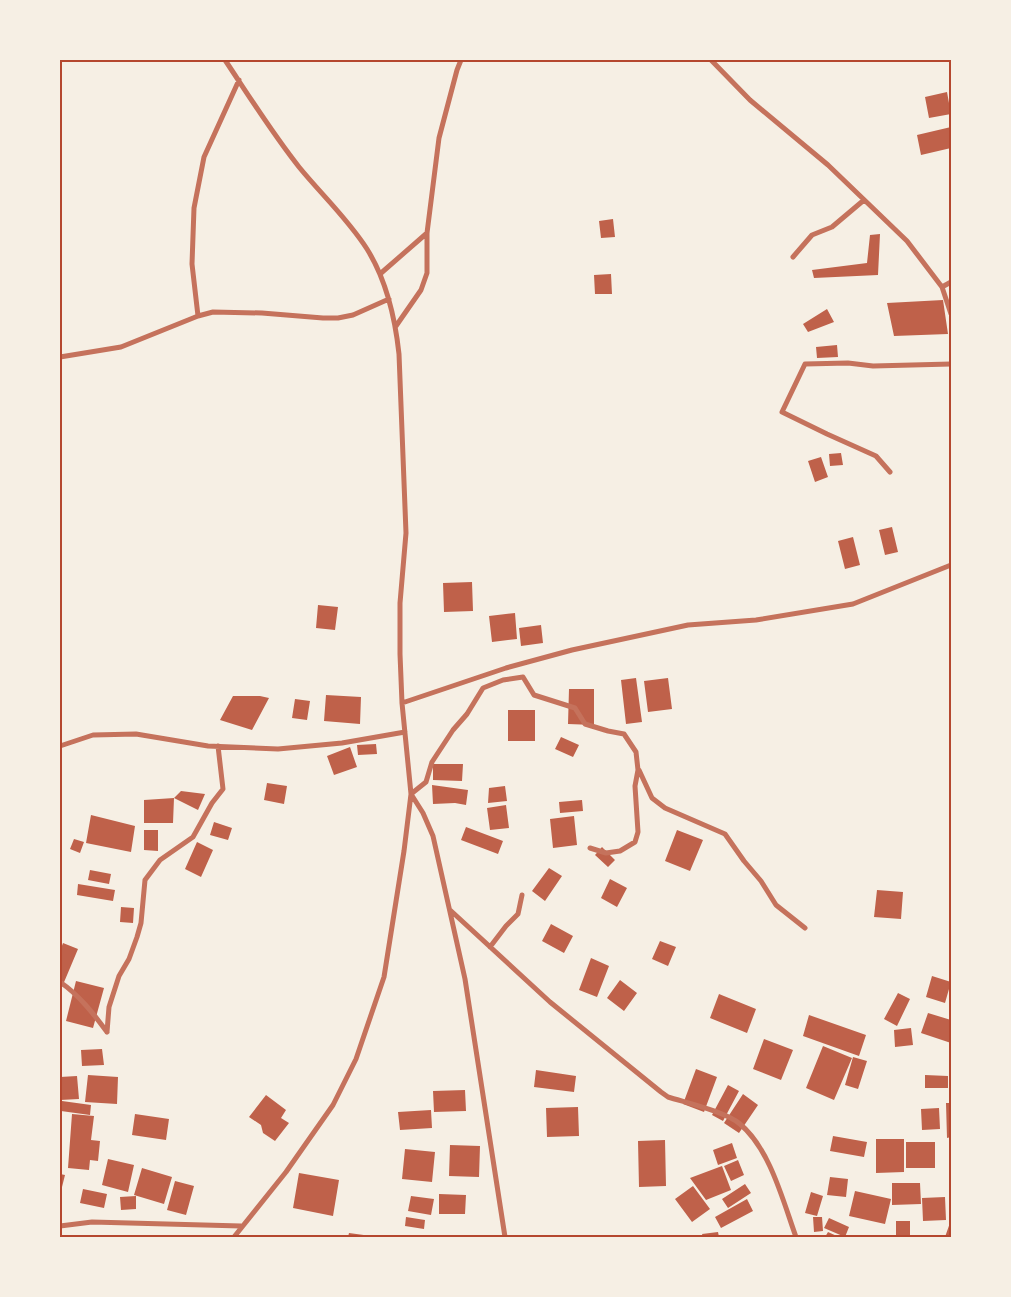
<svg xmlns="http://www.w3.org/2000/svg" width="1011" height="1297" font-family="'Exo 2',sans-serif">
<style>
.building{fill:#bf614a}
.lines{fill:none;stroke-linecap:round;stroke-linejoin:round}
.minor{stroke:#c5725c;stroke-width:5}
.neatline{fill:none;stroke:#b5482f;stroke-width:2}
</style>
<rect width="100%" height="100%" fill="#f6efe4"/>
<path class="building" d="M947 92 951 114 929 118 925 97Z
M951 127V148L921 155 917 135Z
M613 219 615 237 601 238 599 221Z
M880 234 878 275 814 278 812 270 867 263 870 235Z
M611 274 612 294H595L594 275Z
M943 300 948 334 894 336 887 303Z
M827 309 834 322 808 332 803 324Z
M837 345 838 357 817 358 816 347Z
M841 453 843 465 830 466 829 454Z
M821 457 828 477 815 482 808 461Z
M892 527 898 552 885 555 879 530Z
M853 537 860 565 845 569 838 541Z
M472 582 473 611 444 612 443 583Z
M318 605 338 607 335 630 316 628Z
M515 613 517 639 492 642 489 616Z
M541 625 543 643 521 646 519 628Z
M636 678 642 722 626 724 621 680Z
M668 678 672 709 648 712 644 681Z
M569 689H594V725L568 724Z
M326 695 361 697 360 724 324 721Z
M233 696H260L269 698 252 730 220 720Z
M295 699 310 701 307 720 292 718Z
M508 710H535V741H508Z
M561 737 579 745 573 757 555 749Z
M376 744 377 754 358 755 357 745Z
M350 747 357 767 334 775 327 756Z
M433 764H463L462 781 433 780Z
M267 783 287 786 284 804 264 800Z
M432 785 468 790 466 805 455 803 433 804Z
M505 786 507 801 488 803 489 788Z
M181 791 205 794 198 810 174 798 173 823H144V800L174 798Z
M582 800 583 811 560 813 559 802Z
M506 805 509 828 490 830 487 808Z
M91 815 135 826 131 852 86 843Z
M574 816 577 845 553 848 550 819Z
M214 822 232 828 228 840 210 835Z
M466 827 503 841 498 854 461 840Z
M144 830H158V851L144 850Z
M677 830 703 840 690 871 665 861Z
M74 839 84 842 80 853 70 849Z
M197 842 213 850 201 877 185 869Z
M602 847 615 860 608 867 595 855Z
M549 868 562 876 545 901 532 891Z
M90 870 111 874 109 884 88 880Z
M610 879 627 888 617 907 601 898Z
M78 884 115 890 113 901 77 895Z
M877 890 903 892 901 919 874 917Z
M121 907 134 908 133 923 120 922Z
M551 924 573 936 564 953 542 941Z
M660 941 676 947 668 966 652 959Z
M63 943 78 949 62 987 60 986V951Z
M591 958 609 966 597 997 579 990Z
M932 976 951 982 945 1003 926 997Z
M620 980 637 993 624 1011 607 998Z
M76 981 104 988 93 1028 66 1021Z
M898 993 910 999 897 1026 884 1019Z
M719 994 756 1009 747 1033 710 1018Z
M928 1013 951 1020V1043L921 1033Z
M809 1015 866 1035 859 1056 803 1036Z
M911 1028 913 1045 895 1047 894 1030Z
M764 1039 793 1050 781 1080 753 1069Z
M823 1046 852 1058 834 1100 806 1088Z
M102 1049 104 1065 82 1066 81 1050Z
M853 1057 867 1061 858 1089 845 1085Z
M696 1069 717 1077 704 1112 683 1104Z
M536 1070 576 1076 574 1092 534 1087Z
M88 1075 118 1077 117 1104 85 1102Z
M925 1075 948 1076V1088H925Z
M77 1076 79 1099 60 1100V1077Z
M728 1085 739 1091 723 1121 712 1115Z
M465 1090 466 1111 434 1112 433 1091Z
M743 1094 758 1105 739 1133 724 1123Z
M266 1095 286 1110 281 1118 289 1123 275 1141 263 1133 261 1125 249 1117Z
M62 1101 91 1105 90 1115 61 1111Z
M946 1103H951V1137L947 1138Z
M578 1107 579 1136 547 1137 546 1108Z
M939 1108 940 1129 922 1130 921 1109Z
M431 1110 432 1128 400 1130 398 1112Z
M72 1114 94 1116 91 1140 100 1141 98 1161 90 1160 89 1170 68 1168Z
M135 1114 169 1119 166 1140 132 1135Z
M833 1136 867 1142 864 1157 830 1151Z
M876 1139H904V1172L876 1173Z
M665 1140 666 1186 639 1187 638 1141Z
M906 1142H935V1168H906Z
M732 1143 737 1158 718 1165 713 1150Z
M450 1145 480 1146 479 1177 449 1176Z
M405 1149 435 1152 432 1182 402 1179Z
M108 1159 134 1165 128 1192 102 1185Z
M738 1160 744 1175 731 1181 724 1166Z
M722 1166 731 1190 706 1200 690 1178Z
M142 1168 172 1177 164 1204 134 1195Z
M299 1173 339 1180 333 1216 293 1208Z
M60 1174 65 1175 61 1191H60Z
M830 1177 848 1179 846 1197 827 1195Z
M175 1181 194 1186 186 1215 167 1210Z
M892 1183H920L921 1204 892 1205Z
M745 1184 751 1193 728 1208 722 1199Z
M693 1186 710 1209 692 1222 675 1199Z
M83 1189 107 1194 104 1208 80 1203Z
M855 1191 891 1199 885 1224 849 1216Z
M811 1192 823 1196 817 1216 805 1213Z
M439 1194 466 1195 465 1214H439Z
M136 1196V1209L121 1210 120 1197Z
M411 1196 434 1199 431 1215 408 1211Z
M945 1197 946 1220 923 1221 922 1198Z
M747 1199 753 1211 721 1228 715 1217Z
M406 1217 425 1220 424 1229 405 1226Z
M813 1217H822L823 1231 814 1232Z
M829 1218 849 1227 845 1237 824 1228Z
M951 1220V1237H945Z
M896 1221H910V1237H896Z
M718 1232 719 1237H703L702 1234Z
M828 1232 839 1237H825Z
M349 1233 371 1236V1237H348Z"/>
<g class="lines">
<path class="minor" d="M225 60C249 96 272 133 299 167 321 194 348 219 367 249 387 281 395 317 399 354L406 533 400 603V654L402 703 411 794 404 851 384 977 356 1059 333 1105 286 1172 234 1237
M711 60 750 100 828 165 907 241 942 287 951 314
M793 257 812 235 832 227 864 200
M380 274 427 233
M942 287 951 282
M198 316 192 264 194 208 204 157 239 80
M396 326 421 290 427 273V233L439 138 457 70 461 60
M60 357 121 347 198 316 213 312 262 313 323 318H338L353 315 389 299
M890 472 876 456 827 434 782 412 805 364 848 363 873 366 951 364
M402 703 506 668 572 650 688 625 756 620 853 604 951 565
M60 746 93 735 136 734 208 746 278 749 342 743 405 732
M639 770 652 798 665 808 725 834 744 861 761 881 776 905 805 928
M450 910 550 1002 661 1092 668 1097C687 1103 726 1112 740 1124 770 1149 783 1201 796 1237
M490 947 506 926 518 914 522 895
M60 982C79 995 93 1013 107 1032
M107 1032 109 1007 119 976 129 959 137 937 141 923 145 880 160 860 193 837 212 803 223 789 218 746
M60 1226 92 1222 241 1226
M505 1237 465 979 433 836 423 813 411 794 426 782 432 762 453 730 467 714 483 688 503 680 523 677 534 695 575 708 585 724 608 731 624 734 636 752 638 770 635 786 638 832 635 842 620 851 606 853 590 848"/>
</g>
<rect width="1011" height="1297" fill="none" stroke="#f6efe4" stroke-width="122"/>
<rect x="61" y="61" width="889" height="1175" class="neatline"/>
</svg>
